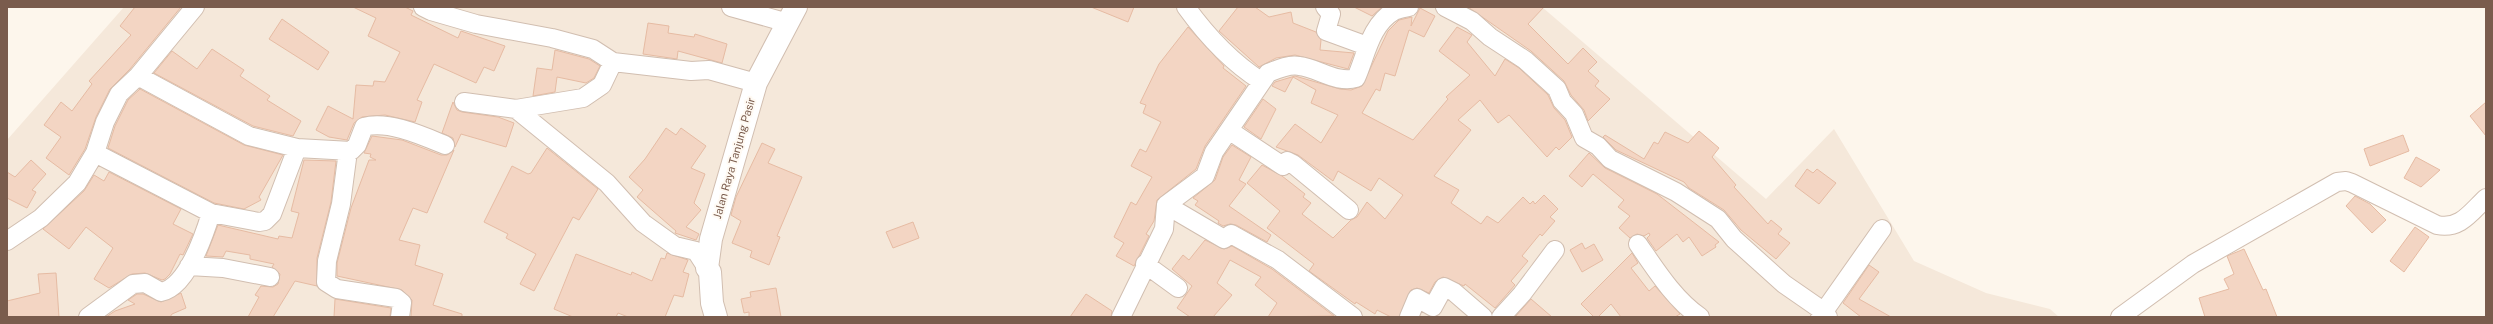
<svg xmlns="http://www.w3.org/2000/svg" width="2493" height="324" font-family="'Public Sans',sans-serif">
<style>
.residential{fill:#f5e8da}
.building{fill:#f3d5c3;stroke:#e6bba3}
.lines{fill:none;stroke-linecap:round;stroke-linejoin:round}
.minor-casing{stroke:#d1beb0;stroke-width:20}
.tertiary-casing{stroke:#d1beb0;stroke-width:24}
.minor{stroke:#fff;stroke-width:18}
.tertiary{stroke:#fff;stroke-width:22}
.labels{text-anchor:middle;stroke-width:4;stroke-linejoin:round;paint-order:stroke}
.street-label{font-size:11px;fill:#7a5c4d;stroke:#fffaf3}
</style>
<rect width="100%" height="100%" fill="#fdf6ec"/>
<path class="residential" d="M124 7H1542L1766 199 1834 129 1914 261 1986 293 2050 309 2059 317H7V140Z"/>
<path class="building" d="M135 7H181L130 69 110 89 96 117 85 149 69 175 46 158 61 137 44 125 61 102 72 111 92 84 89 81 131 35 120 26Z
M353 7H405L413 11 411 15 458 38 461 31 505 46 494 71 484 67 476 83 434 64 417 100 422 102 415 122 385 115 362 117 354 123 347 140 329 137 316 130 328 106 353 119 356 85 373 86 374 81 385 82 400 52 368 36 376 18Z
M1091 7H1134L1128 22Z
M1238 7H1255L1269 17 1291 12 1293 23 1316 32 1321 40 1320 50 1354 53 1348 69 1295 55 1276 58 1259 67 1219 31Z
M1354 7H1382L1372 16Z
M1468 7H1544L1528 24 1568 64 1583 48 1597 62 1588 71 1599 81 1595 86 1610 99 1588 121 1584 110 1571 95 1564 81 1531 51Z
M1420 8 1435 16 1424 37 1409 30 1395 76 1385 73 1380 91 1376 89 1362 113 1413 140 1448 99 1446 97 1470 75 1439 51 1457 27 1472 35 1467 42 1495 76 1505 59 1519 68 1548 95 1554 108 1565 120 1572 137 1559 150 1556 147 1547 157 1509 115 1498 123 1480 100 1458 120 1471 130 1434 176 1459 190 1451 203 1481 224 1487 216 1498 223 1523 197 1530 204 1533 201 1535 204 1544 195 1558 209 1550 217 1555 221 1542 236 1540 234 1522 256 1528 261 1511 281 1515 285 1495 308 1465 284 1464 286 1443 277 1435 282 1429 293 1417 288 1411 290 1399 317H1391L1377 310 1375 314 1356 302 1355 304 1309 271 1314 264 1267 228 1280 211 1247 183 1262 165 1282 176 1305 194 1303 197 1311 203 1302 214 1333 238 1351 220 1357 217 1367 202 1385 219 1403 195 1379 178 1371 191 1338 171 1333 181 1298 155 1276 147 1295 124 1321 143 1338 115 1311 103 1316 90 1293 77 1285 92 1272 86 1275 82 1295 76 1340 89 1351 90 1362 86 1388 31 1399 20 1412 17 1411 26Z
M282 19 329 52 318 70 269 39Z
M648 23 669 26 668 33 694 37 695 34 727 44 722 63 678 51 677 59 643 54Z
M1188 27 1224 66 1223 68 1246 86 1205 146 1196 169 1157 200 1154 221 1146 234 1149 236 1134 266 1116 256 1124 243 1114 237 1131 202 1136 205 1152 177 1131 166 1140 149 1146 152 1161 122 1143 113 1146 105 1140 103 1159 64Z
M212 49 244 70 240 76 270 96 267 100 301 121 293 136 253 126 154 73 172 51 197 69Z
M555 50 589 59 600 66 594 78 586 83 557 77 555 92 533 96 537 68 552 70Z
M140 89 244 145 283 155 259 197 261 200 244 209 214 203 108 148 115 126 128 100Z
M1263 99 1276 109 1261 139 1244 127Z
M453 102 457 110 462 112 498 117 514 123 506 147 461 134 455 147 453 138 442 133Z
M2486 102V136L2470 116Z
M666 128 676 135 681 128 706 146 691 168 705 174 694 203 701 210 686 227 699 234 696 240 675 233 676 231 637 197 643 190 629 177 645 159Z
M1699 131 1719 148 1712 157 1736 185 1734 187 1768 224 1771 220 1782 229 1778 234 1790 243 1776 259 1741 230 1724 210 1689 188 1684 182 1616 150 1603 137 1605 135 1644 159 1654 142 1658 144 1665 132 1688 143Z
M2403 135 2409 151 2370 166 2364 149Z
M372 136 402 140 441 155H447L454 150 427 213 413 208 399 240 420 245 415 265 443 274 433 305 462 314V317H411L412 300 402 290 337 276V263L351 208 369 160H376L370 157 371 154 364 153Z
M762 143 775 149 768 163 802 177 777 236 780 237 769 265 750 257 752 251 732 243 741 221 731 215 736 197Z
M1232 145 1251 157 1239 180 1246 184 1229 206 1271 235 1267 242 1236 225 1230 224 1223 226 1218 223 1219 221 1195 205 1198 201 1193 198 1215 180 1223 157Z
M547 148 598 189 579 220 573 217 534 291 520 284 536 254 506 238 508 234 484 222 512 166 528 174 531 173Z
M1589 153 1605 168 1657 194 1719 242 1715 245 1716 247 1702 256 1689 237 1683 242 1677 234 1656 251 1647 238 1650 235 1649 233 1644 236 1637 234 1630 238 1619 228 1630 216 1618 207 1624 200 1593 174 1582 187 1569 176Z
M2416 157 2440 170 2421 187 2404 178Z
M31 160 46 174 32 190 36 192 27 208 7 198V172L15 177Z
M304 160 336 161 331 202 317 258V286L295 281 273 317H248L259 297 255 295 261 286 273 287 278 284 280 274 272 267 274 264 250 259V255L226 251 223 257 206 256 218 225 278 239 279 236 292 238 299 213 291 211Z
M1807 169 1813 173 1817 169 1836 183 1819 204 1795 186Z
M109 172 181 209 173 224 193 234 183 255 180 254 170 274 165 279 162 280 145 273 132 274 109 288 94 279 113 248 86 227 69 249 43 229 84 191 94 175 104 181Z
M2355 196 2370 204 2386 220 2372 233 2346 206Z
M913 222 919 238 893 248 886 232Z
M2415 227 2429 237 2404 272 2390 261Z
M1205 240 1224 249 1232 246 1272 269 1334 316 1268 317 1277 303 1255 285 1261 277 1230 260 1217 283 1232 295 1213 317H1190L1177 308 1192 286 1172 269 1183 255 1189 260Z
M1582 243 1585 249 1594 244 1603 260 1582 272 1570 250Z
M2244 249 2263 290 2266 289 2277 317H2205L2199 298 2229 289 2224 279 2234 274 2227 256Z
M667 253 688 260 683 272 689 274 683 297 674 295 665 317H628L618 313 616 317H573L554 309 576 254 631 275 632 272 652 281 661 258 665 259Z
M1632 253 1638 263 1631 268 1649 291 1655 286 1680 314 1675 317H1621L1611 304 1598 317H1594L1581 304Z
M1869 265 1879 272 1859 299 1891 317H1861L1843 303Z
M56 273 59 317H7V301L40 293 38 274Z
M776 288 781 317H749V312L744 313 741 299 751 297 750 292Z
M181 293 186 308 172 314 170 317H106L115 311 135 304 128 300 137 294H143L161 302Z
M1086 294 1112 311 1111 317H1070Z
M335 299 391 308 390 317H334Z
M1531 299 1552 317H1515Z"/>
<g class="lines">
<defs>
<path id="minor" d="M423 7 431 11 476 24 552 38 593 49 613 62 691 71 709 70 756 83
M731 7 788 23
M1186 7C1207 36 1231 62 1261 81
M1325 7 1331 14 1326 31 1367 46
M1445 7 1472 21 1490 37 1525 60 1557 89 1562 101 1574 114 1584 138 1598 146 1610 159 1676 192 1718 219 1734 239 1784 284 1823 311 1828 317
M138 76 249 136 297 148 351 151 357 145 364 127C388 120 423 136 445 145
M464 102 516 109 583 98 602 85 613 62
M516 109 607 183 643 223 675 246 696 251 707 268
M1230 131 1283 166 1287 161 1293 164 1349 210
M348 151 341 204 327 261 326 282 337 289 396 298 402 303 400 317
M95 153 211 213
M1166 205 1224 239 1231 234 1278 260 1353 317
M7 241 41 218 77 183 95 153 105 122 119 94 138 76 195 7
M1638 244C1656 270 1674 299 1700 317
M1145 264 1178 288
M189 266 223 268 270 277
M88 317 133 284 145 283 161 292C187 287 204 236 211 213L259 222 265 221 272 214 297 148
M1121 317 1164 229 1166 205 1205 176 1214 152 1268 73C1278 69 1289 64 1299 66 1318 68 1337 84 1356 78 1366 56 1370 25 1394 11 1398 9 1404 8 1409 7
M1409 317 1417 298 1433 307 1444 287 1454 292 1483 317
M1501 317 1522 294 1555 250
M1820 317 1882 229
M2120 317 2193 264 2337 182 2346 181 2352 183 2437 225C2460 230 2471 212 2486 198"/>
<path id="tertiary" d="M716 317 712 303 710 272 707 268 711 239 756 83 796 7"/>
</defs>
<use href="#minor" class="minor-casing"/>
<use href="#tertiary" class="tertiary-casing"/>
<use href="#minor" class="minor"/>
<use href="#tertiary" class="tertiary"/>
</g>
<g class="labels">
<g class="street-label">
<text transform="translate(734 158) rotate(-74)" y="4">Jalan Raya Tanjung Pasir</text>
</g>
</g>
<rect width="2493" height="324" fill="none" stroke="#7a5c4d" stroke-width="16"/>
</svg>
